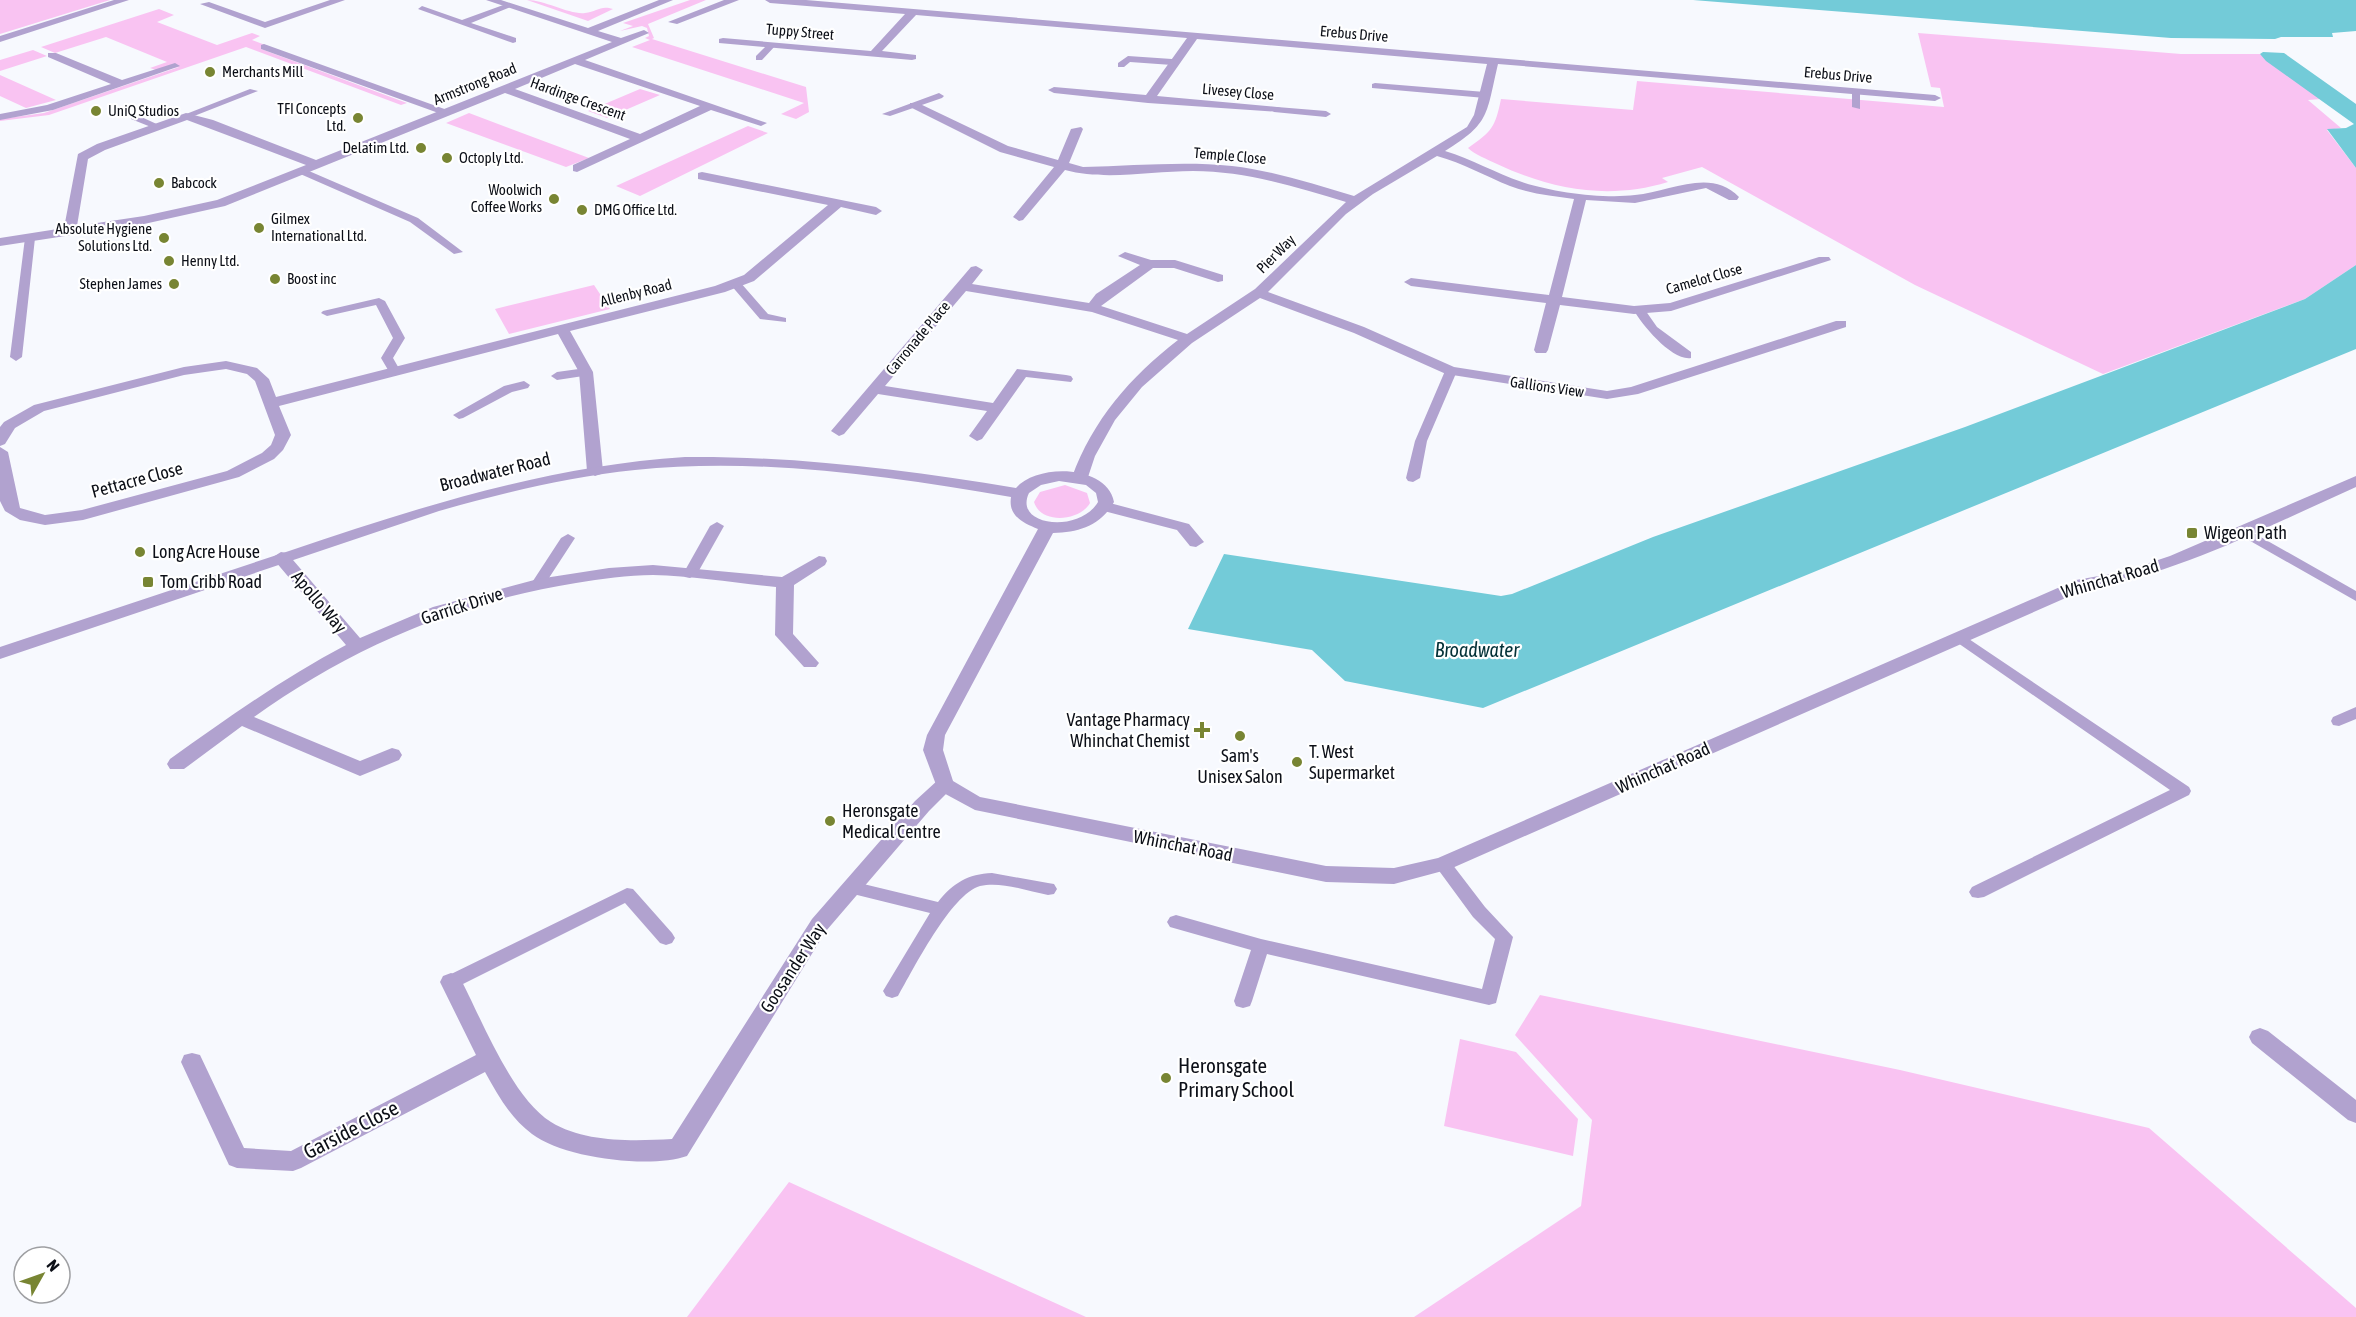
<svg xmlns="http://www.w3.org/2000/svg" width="2356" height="1317" font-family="'Asap Condensed',sans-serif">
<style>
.green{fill:#f9c3f2}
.water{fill:#73cbd8}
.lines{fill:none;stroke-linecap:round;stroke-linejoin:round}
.service{fill:#b1a2cf;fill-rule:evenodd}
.minor{fill:#b1a2cf;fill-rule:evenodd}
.tertiary{fill:#b1a2cf;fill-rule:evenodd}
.poi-dot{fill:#788533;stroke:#fff;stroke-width:2}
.labels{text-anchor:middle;stroke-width:4.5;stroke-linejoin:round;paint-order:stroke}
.far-street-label{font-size:15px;fill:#0c0f17;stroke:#fff}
.far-poi-label{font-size:15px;fill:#0c0f17;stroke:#fff;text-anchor:start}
.street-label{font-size:18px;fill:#0c0f17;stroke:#fff}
.poi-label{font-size:18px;fill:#0c0f17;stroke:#fff;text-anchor:start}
.water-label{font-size:20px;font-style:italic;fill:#043137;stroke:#fff}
.near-poi-label{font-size:21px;fill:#0c0f17;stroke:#fff;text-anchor:start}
.near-street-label{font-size:21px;fill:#0c0f17;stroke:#fff}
</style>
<rect width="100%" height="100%" fill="#f7f9fe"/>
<path class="green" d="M0 0H110L0 34Z
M527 0C545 0 570 15 585 13 597 12 600 5 613 9L588 21Z
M690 0H706L648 24 654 38 652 39 806 87 809 112 796 119 781 114 804 103 632 47 650 40 645 38 649 36 647 28 642 26 620 31 633 26 623 23Z
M159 9 174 15 157 22 217 45 252 33 260 36 252 40 268 46 261 49 407 103 401 105 246 47 49 115 0 121V119L44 113 179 67 156 70 150 68 167 62 106 37 55 53 41 47Z
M1918 33 2181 54H2260L2321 99 2308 100 2341 128 2327 130 2356 168V265L2305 299 2103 374 1915 285 1702 167 1662 178 1668 182C1609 200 1552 190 1497 164 1487 159 1475 155 1468 148 1492 131 1495 128 1501 99L1633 110 1637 81 1944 107 1940 88 1931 87Z
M33 50 47 56 0 71V60Z
M0 75 56 100 26 108 0 96Z
M640 89 660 95 607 118 588 111Z
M469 113 589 158 566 167 446 123Z
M748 126 768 133 640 196 616 186Z
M594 285 610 309 509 334 495 309Z
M1065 485 1087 493 1090 503C1080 521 1041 525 1034 502L1040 492Z
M1540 995 1900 1070 2149 1128 2356 1308V1317H1414L1581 1206 1592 1120 1515 1035Z
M1460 1039 1516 1052 1578 1119 1573 1156 1444 1126Z
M789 1182 1086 1317H687Z"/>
<path class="water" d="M1693 0H2356V31L2332 33 2333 37H2281L2275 39 2171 38Z
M2263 52 2284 53 2356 104V168L2327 129 2346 128 2354 124 2266 61 2260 54Z
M2356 265V349L1483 708 1345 681 1312 650 1188 629 1224 554 1501 596 1512 594 1653 537 1965 427 2305 299Z"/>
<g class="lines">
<path class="service" d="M506 4 513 6 471 23 516 38V42L513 43 418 9 422 6 462 20Z
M769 43 776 45 762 60H756V56Z
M264 44 450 111 452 113 444 115 261 49V45Z
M1128 56 1172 59 1177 62 1172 65 1130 62 1124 67H1118V63Z
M1375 83 1485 92 1490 95 1485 98 1372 88V84Z
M250 89 258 91 189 118 181 116Z
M1852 89 1860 91V109L1852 107Z
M939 93 944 96 942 98 890 116 882 114Z
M1277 107 1326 111 1331 114 1326 117 1274 112 1272 110Z
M131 115H137L161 126 156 129 131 119Z
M302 168 418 218 463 252 454 254 410 222 298 173 297 171Z
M30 235 35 238 22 357 16 361 10 357 25 238Z
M736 281 740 282 768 314 786 318V322L760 319 730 284Z
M379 298 385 301 405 338 393 358 401 372 395 376 391 375 381 358 393 338 376 305 327 316 321 313 323 311Z
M1639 306 1643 307 1657 327 1691 352V358C1672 361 1642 325 1633 309Z
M1451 367 1457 371 1427 441 1420 478 1413 482 1408 481 1406 478 1415 441 1445 371Z
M586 368 590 369V375L557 380 551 376 557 372Z
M524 381 530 385 528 388 512 392 463 418 459 419 453 415 504 386Z
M717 522 724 526 697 574 690 578 685 577 683 574 710 526Z
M2243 527 2356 591V601L2238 534 2236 531Z
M568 534 575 538 545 584 538 588 533 587 531 584 561 538Z
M1960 633 2189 787 2191 791 2189 795 1984 897 1978 898 1972 897 1969 892 1972 887 2170 790 1955 641 1953 638Z
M2356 707V719L2339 726 2333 725 2331 721 2333 717Z
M1443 858 1449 860 1485 907 1513 937 1496 1003 1489 1005 1267 954 1252 1001 1250 1006 1243 1008 1236 1006 1234 1001 1251 950 1170 927 1167 922 1170 917 1176 915 1261 939 1482 989 1495 939 1473 917 1437 868 1434 864 1437 860Z
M992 873 1048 883 1054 884 1057 889 1054 894 1048 895C1027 891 1001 881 980 886 951 894 913 970 898 996L892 998 886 996 883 991 886 986 930 913 845 892 842 887 845 882 851 881 938 902C953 883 968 874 992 873Z
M627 888 633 889 672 933 675 938 672 943 666 945 660 943 625 903 457 987 451 989 445 987 442 982 445 977Z"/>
<path class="minor" d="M114 0H129L0 42V36Z
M330 0H345L265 28 200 4 209 2 265 22Z
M486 0H501L588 28 659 0H673L598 31 621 38 644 30 649 33 585 60 767 123 761 126 711 110 577 172 573 171V165L630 139 505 93 225 206 144 224 0 246V238L64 228 78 154 97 144 186 113 213 120 316 160 612 42ZM575 64 700 106 640 134 515 89ZM187 120 306 165 217 200 144 216 77 226 88 159 105 150Z
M724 0H739L677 24 668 22Z
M765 0H806L1935 95 1941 98 1935 101 1498 64C1486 114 1491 123 1445 151 1472 159 1495 173 1522 182 1552 192 1603 199 1635 195 1669 192 1711 167 1739 197L1737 200H1729L1706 188 1635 203 1586 200 1562 297 1634 306 1670 303 1819 257H1829L1831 260 1671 311 1634 314 1560 305 1548 350 1546 353H1536L1534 350 1546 303 1411 286 1404 282 1411 278 1549 295 1574 199C1553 196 1531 194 1510 186 1485 176 1463 163 1437 156L1373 194 1346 214 1268 292 1364 327 1454 367 1607 391 1631 387 1836 321H1846V327L1638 394 1607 399 1446 374 1354 333 1260 298 1192 343 1142 387 1115 420 1095 456 1088 477 1080 482 1072 477C1093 420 1130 377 1178 340L1092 312 966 291 885 386 993 403 1017 369 1066 375 1071 376 1073 379 1071 382 1026 377 982 439 977 441 969 436 987 411 878 394 844 434 839 436 831 431 971 267 976 266 983 270 972 284 1089 303 1096 294 1140 265 1118 256 1125 252 1151 260H1175L1223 275V281L1218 282 1174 268H1153L1101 306 1187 334 1255 289 1346 202C1296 187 1246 171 1193 171 1151 171 1105 181 1065 170L1023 220 1019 221 1013 217 1054 167 1000 152 910 107V103H918L1008 146 1058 160 1071 129 1081 127 1083 129 1069 163 1083 167C1133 166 1183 161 1232 166 1274 171 1314 184 1354 196L1467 127 1474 115 1487 64 1197 39 1157 96 1277 107 1281 108V112L1148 103 1054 93 1048 90 1054 87 1146 95 1187 38 916 15 882 51 916 55V59L912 60 719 43V39L723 38 871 51 905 14 770 3Z
M48 53H56L122 80 175 63 180 66 53 110 0 120V114L47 105 111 84 48 57Z
M702 172 876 207 882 211 876 215 841 207 754 281 725 292 570 331 593 372 603 471 601 474 595 476 587 471 579 372 558 334 279 406 291 435 283 450 274 459 239 477 83 520 45 525 20 520 5 511 0 501V447L8 452 20 508 45 515 82 510 227 471 262 453 271 445 275 435 255 381 247 374 226 369 184 375 44 411 15 428 5 444 0 446V427L4 422 34 405 184 367 226 361 257 368 269 379 276 397 715 286 744 275 828 205 698 179V173Z
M1106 502 1189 524 1204 542 1196 547 1190 546 1177 530 1100 510 1098 507 1100 504Z
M281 552 287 553 360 638 433 607 538 579 609 568 653 565 782 577 819 556 825 557 827 561 825 565 794 585 793 634 819 663 816 667H804L775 635 776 587C736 583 694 576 653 575 628 575 601 579 576 583 460 601 350 648 254 717L360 761 392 748 399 750 402 755 399 760 360 776 242 726 184 769H170L167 764 170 759C228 718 283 678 346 645L275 561 273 557Z
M945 778 952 780 955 785 929 811 826 931 687 1156C650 1169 563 1158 532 1134 511 1119 497 1094 485 1072L301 1168 293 1171 237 1168 229 1165 181 1062 184 1055 192 1053 200 1055 244 1148 291 1151 476 1055 440 982 443 976 451 973 459 976C481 1017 511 1097 551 1122 585 1143 634 1141 672 1139L812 919 915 801 938 780Z
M2260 1028 2268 1031 2356 1100V1123L2348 1120 2252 1043 2249 1037 2252 1031Z"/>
<path class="tertiary" d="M685 457C797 456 906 470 1016 488 1038 463 1107 465 1114 502 1100 526 1080 532 1053 533L945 735 943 750 953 781 980 797 1326 866 1394 868 1438 858 2076 580 2122 572 2170 556 2356 476V487C2268 526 2181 573 2086 589L1450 869 1394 884 1326 882 975 810 938 790 923 750 927 735 1038 529C1023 523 1008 516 1011 497 887 476 760 457 635 470 568 477 503 493 439 511L0 659V647C96 615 192 583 289 551 419 507 547 466 685 457ZM1059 481 1086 485 1096 493 1098 502C1079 534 1013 526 1029 493L1041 485Z"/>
</g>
<g class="poi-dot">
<circle cx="210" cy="72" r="6"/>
<circle cx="96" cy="111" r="6"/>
<circle cx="358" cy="118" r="6"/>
<circle cx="421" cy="148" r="6"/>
<circle cx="447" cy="158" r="6"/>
<circle cx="159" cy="183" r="6"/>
<circle cx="554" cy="199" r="6"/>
<circle cx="582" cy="210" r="6"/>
<circle cx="259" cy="228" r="6"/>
<circle cx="164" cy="238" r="6"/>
<circle cx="169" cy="261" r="6"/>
<circle cx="275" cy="279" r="6"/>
<circle cx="174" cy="284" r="6"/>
<rect x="2186" y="527" width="12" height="12" rx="3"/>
<circle cx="140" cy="552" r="6"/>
<rect x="142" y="576" width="12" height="12" rx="3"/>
<path d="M1199 721h6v6h6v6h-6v6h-6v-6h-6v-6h6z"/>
<circle cx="1240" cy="736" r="6"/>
<circle cx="1297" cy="762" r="6"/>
<circle cx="830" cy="821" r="6"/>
<circle cx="1166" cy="1078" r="6"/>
</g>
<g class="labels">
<g class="far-street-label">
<text transform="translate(800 32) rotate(5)" y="5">Tuppy Street</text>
<text transform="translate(1354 34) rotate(5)" y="5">Erebus Drive</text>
<text transform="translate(1838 75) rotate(5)" y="5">Erebus Drive</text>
<text transform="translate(475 84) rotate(-22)" y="5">Armstrong Road</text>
<text transform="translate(1238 92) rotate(5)" y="5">Livesey Close</text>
<text transform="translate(578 99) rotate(20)" y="5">Hardinge Crescent</text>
<text transform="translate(1230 156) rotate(5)" y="5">Temple Close</text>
<text transform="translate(1276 254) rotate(-45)" y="5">Pier Way</text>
<text transform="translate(1704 279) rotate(-16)" y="5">Camelot Close</text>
<text transform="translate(636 293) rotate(-14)" y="5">Allenby Road</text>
<text transform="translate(918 338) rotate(-50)" y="5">Carronade Place</text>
<text transform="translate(1547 387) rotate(8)" y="5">Gallions View</text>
</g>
<g class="far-poi-label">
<text x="222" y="77">Merchants Mill</text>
<text x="346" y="114" text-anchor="end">TFI Concepts<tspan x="346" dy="17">Ltd.</tspan></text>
<text x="108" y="116">UniQ Studios</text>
<text x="409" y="153" text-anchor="end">Delatim Ltd.</text>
<text x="459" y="163">Octoply Ltd.</text>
<text x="171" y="188">Babcock</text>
<text x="542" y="195" text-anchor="end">Woolwich<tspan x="542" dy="17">Coffee Works</tspan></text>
<text x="594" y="215">DMG Office Ltd.</text>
<text x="271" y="224">Gilmex<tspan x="271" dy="17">International Ltd.</tspan></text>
<text x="152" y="234" text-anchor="end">Absolute Hygiene<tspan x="152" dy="17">Solutions Ltd.</tspan></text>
<text x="181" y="266">Henny Ltd.</text>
<text x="287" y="284">Boost inc</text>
<text x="162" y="289" text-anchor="end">Stephen James</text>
</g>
<g class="street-label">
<text transform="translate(495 472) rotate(-14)" y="6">Broadwater Road</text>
<text transform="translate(137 480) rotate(-15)" y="6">Pettacre Close</text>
<text transform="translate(2110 579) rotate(-16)" y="6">Whinchat Road</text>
<text transform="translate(319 602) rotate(50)" y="6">Apollo Way</text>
<text transform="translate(462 606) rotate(-18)" y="6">Garrick Drive</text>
<text transform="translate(1663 768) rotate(-24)" y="6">Whinchat Road</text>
<text transform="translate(1183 846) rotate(11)" y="6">Whinchat Road</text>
<text transform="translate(793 968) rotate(-57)" y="6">Goosander Way</text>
</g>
<g class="poi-label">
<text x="2204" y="539">Wigeon Path</text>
<text x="152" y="558">Long Acre House</text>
<text x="160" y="588">Tom Cribb Road</text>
<text x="1190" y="726" text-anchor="end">Vantage Pharmacy<tspan x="1190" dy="21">Whinchat Chemist</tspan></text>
<text x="1309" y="758">T. West<tspan x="1309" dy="21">Supermarket</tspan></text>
<text x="1240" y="762" text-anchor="middle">Sam's<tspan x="1240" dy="21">Unisex Salon</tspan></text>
<text x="842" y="817">Heronsgate<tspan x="842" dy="21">Medical Centre</tspan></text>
</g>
<g class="water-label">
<text x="1477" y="657">Broadwater</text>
</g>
<g class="near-poi-label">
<text x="1178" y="1073">Heronsgate<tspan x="1178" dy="24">Primary School</tspan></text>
</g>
<g class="near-street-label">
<text transform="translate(351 1130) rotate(-27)" y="7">Garside Close</text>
</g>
</g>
<g transform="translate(42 1275) rotate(50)"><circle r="28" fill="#ffffff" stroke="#9e9fa2" stroke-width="1.5"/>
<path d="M0-4.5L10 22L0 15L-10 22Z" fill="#788533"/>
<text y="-9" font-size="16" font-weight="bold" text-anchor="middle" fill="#0c0f17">N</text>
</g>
</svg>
